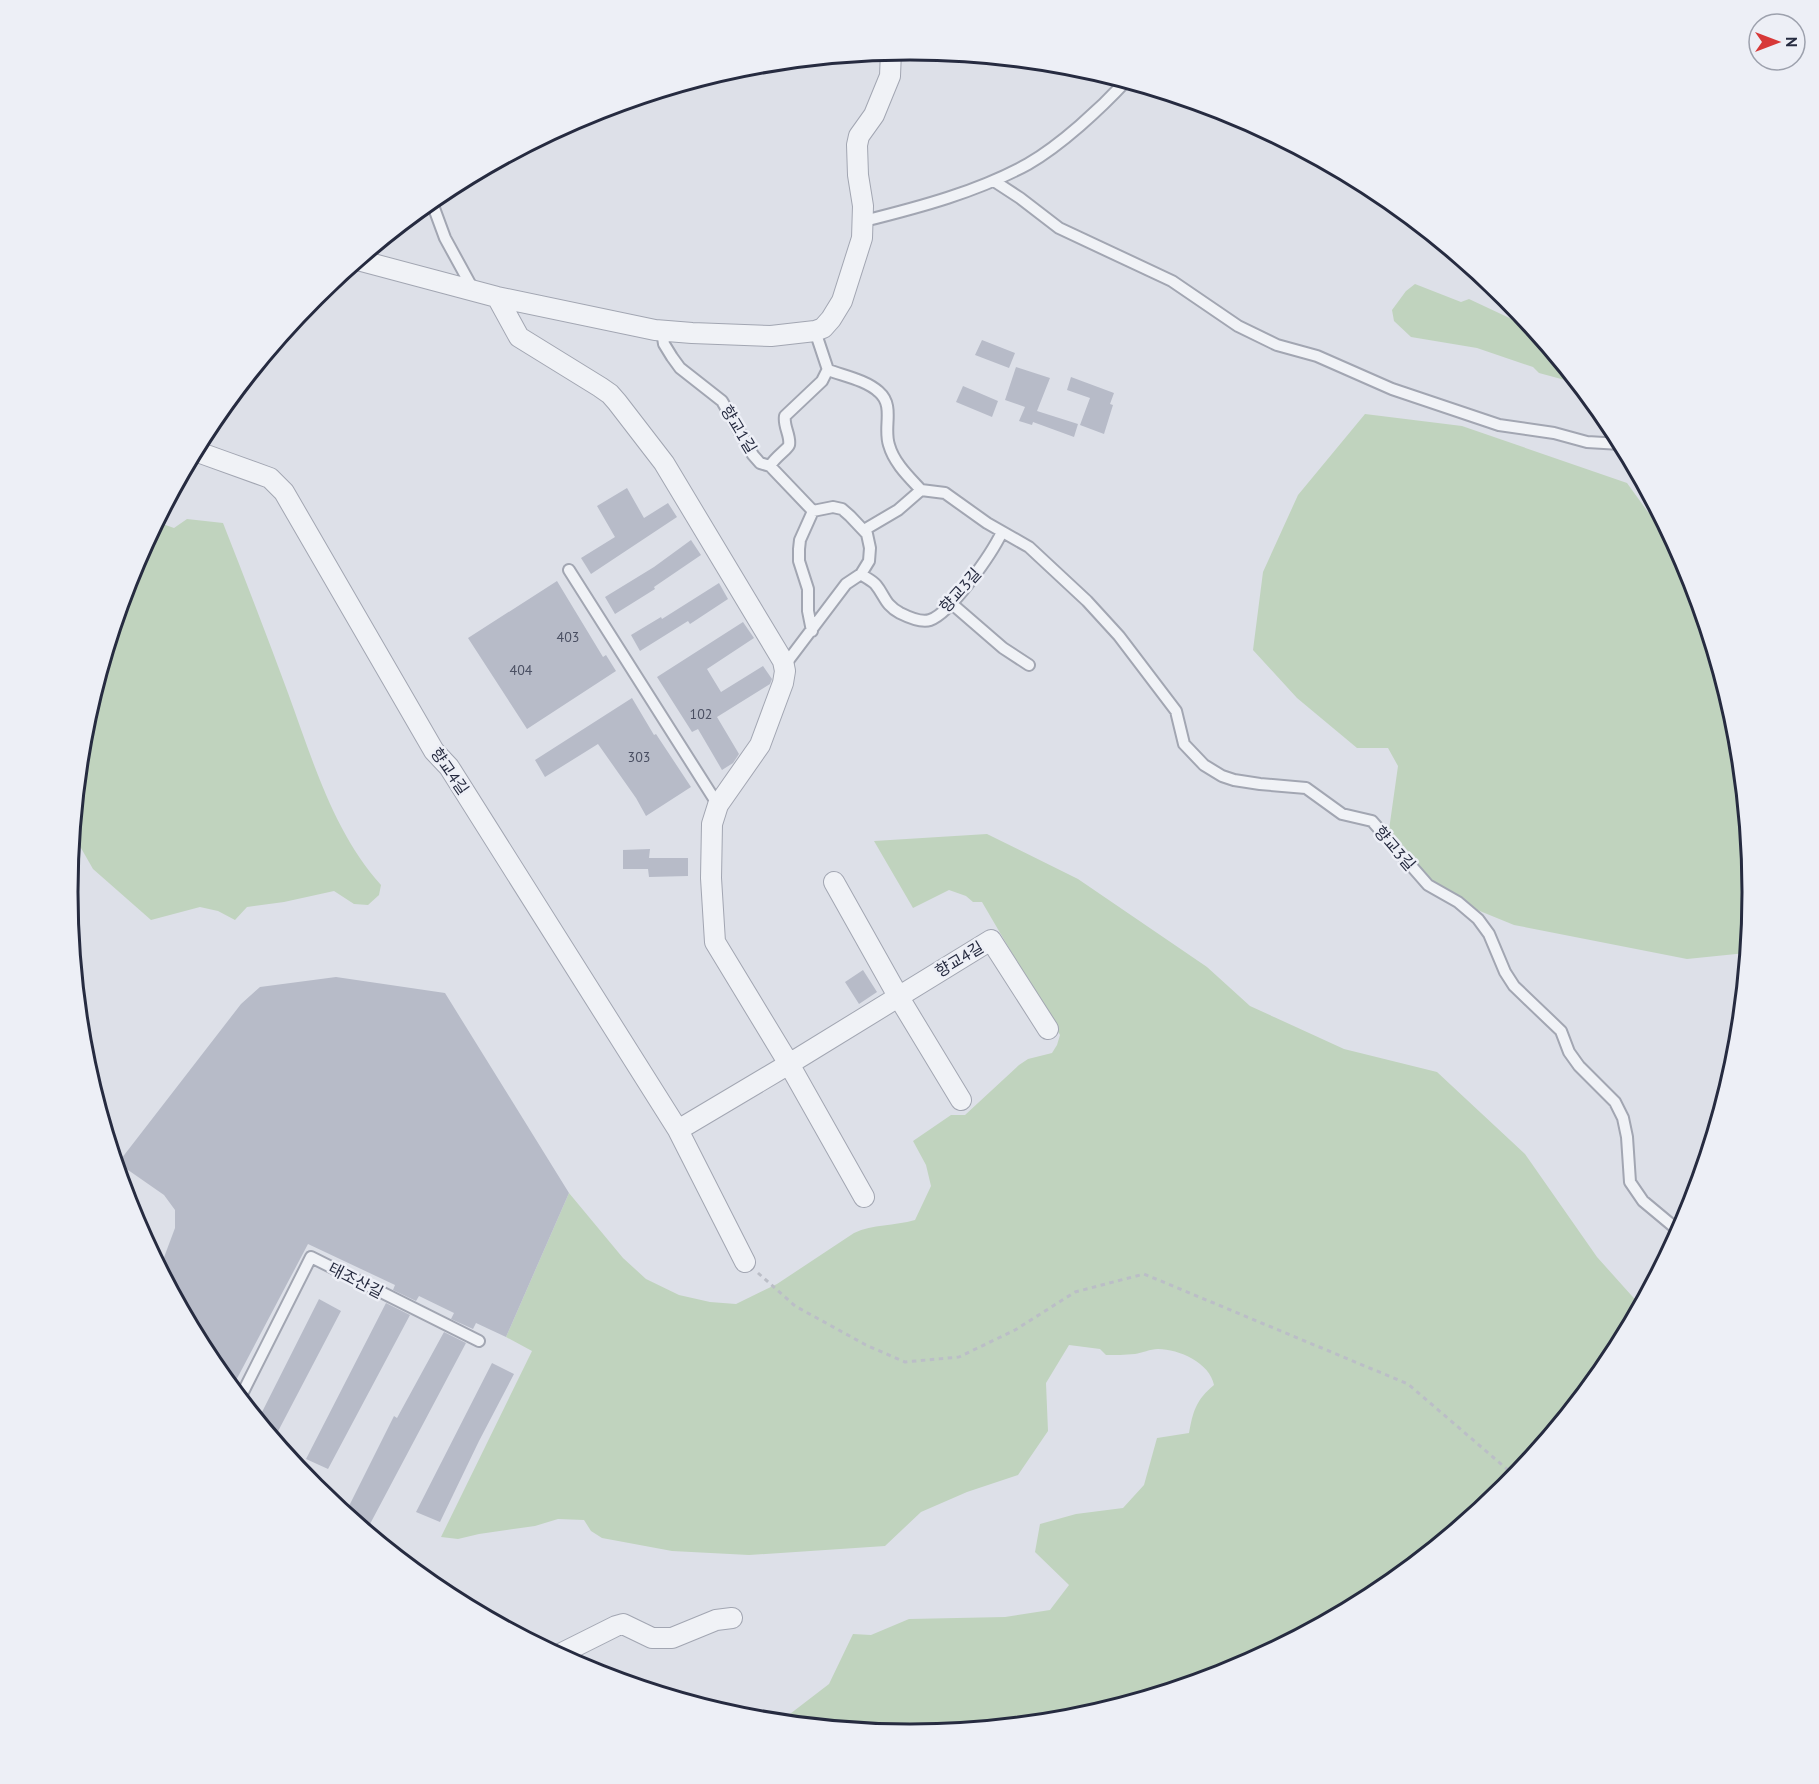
<svg xmlns="http://www.w3.org/2000/svg" width="1819" height="1784" font-family="'PT Sans','Noto Sans KR',sans-serif">
<style>
.green{fill:#c0d3be}
.building{fill:#b7bbc8}
.lines{fill:none;stroke-linecap:round;stroke-linejoin:round}
.lane-casing{stroke:#a2a6b2;stroke-width:14}
.street-casing{stroke:#a2a6b2;stroke-width:22}
.path{stroke:#bbbec7;stroke-width:3;stroke-dasharray:4.5 4.5;stroke-linecap:butt}
.lane{stroke:#f0f2f6;stroke-width:10}
.street{stroke:#f0f2f6;stroke-width:20}
.labels{text-anchor:middle;stroke-width:5;stroke-linejoin:round;paint-order:stroke}
.number-label{font-size:14px;fill:#4a4f62}
.street-label{font-size:16px;fill:#262b40;stroke:#edeff6}
.rim{fill:none;stroke:#262b40;stroke-width:3}
</style>
<rect width="100%" height="100%" fill="#dde0e8"/>
<path class="green" d="M1415 284 1461 302 1469 299 1531 328 1576 383 1539 373 1533 367 1477 348 1411 337 1394 321 1392 310 1406 291Z
M1365 414 1462 426 1627 483 1648 512 1662 521 1688 570 1736 728 1752 892 1746 953 1687 959 1514 925 1421 887 1387 844 1398 766 1388 748H1357L1297 698 1253 650 1263 572 1298 495Z
M187 519 223 523C245 579 267 636 288 693 312 758 333 832 381 885L379 895 368 905 354 904 334 891 284 902 247 907 235 920 218 911 200 907 151 920 93 869 73 834 83 727 131 569 157 522 174 528Z
M987 834 1078 879 1207 967 1250 1006 1344 1049 1437 1072 1525 1154 1597 1257 1640 1305 1610 1360 1505 1488 1377 1593 1232 1670 1074 1718 909 1734 762 1720 786 1717 829 1684 853 1634 871 1635 909 1619 1005 1617 1050 1610 1069 1585 1035 1552 1040 1524 1076 1514 1123 1508 1144 1485 1157 1438 1189 1433C1193 1411 1196 1400 1214 1385 1210 1363 1179 1349 1158 1349 1150 1349 1142 1353 1135 1354 1125 1355 1115 1355 1106 1355L1100 1349 1069 1345 1046 1383 1048 1431 1018 1475 967 1492 921 1512 885 1546 749 1555 672 1551 602 1538 591 1531 584 1520 558 1519 535 1526 479 1534 458 1539 441 1537 532 1351 506 1337 569 1193 623 1258 646 1279 679 1295 710 1302 736 1304 777 1284 854 1233C873 1224 894 1226 915 1220L931 1186 926 1165 913 1141 951 1115H965L1019 1065 1028 1059 1052 1053 1057 1045 1060 1035 982 902H973L966 896 949 890 913 908 874 841Z"/>
<path class="building" d="M982 340 1015 353 1009 368 975 355Z
M1016 367 1050 378 1037 411 1078 424 1074 437 1033 422 1032 425 1019 421 1025 407 1005 400Z
M1071 377 1114 393 1110 404 1113 405 1104 434 1080 425 1090 398 1067 390Z
M963 386 998 401 992 417 956 402Z
M627 488 644 518 668 503 677 517 591 574 581 558 615 537 597 506Z
M691 540 701 555 654 587 655 589 615 614 605 597 654 567Z
M557 581 603 657 606 655 616 671 527 729 468 638Z
M719 583 728 599 690 624 688 621 640 651 631 635 661 617 662 619Z
M743 622 754 638 707 669 721 692 763 666 772 679 770 684 717 717 739 754 733 763 722 770 698 729 692 732 657 677Z
M632 698 654 735 656 734 691 787 646 816 636 798 598 744 545 777 535 760Z
M650 849 649 858H688V876L649 877 648 869H623V850Z
M863 970 877 992 859 1004 845 982Z
M336 977 445 993 569 1193 506 1337 476 1323 473 1329 451 1319 454 1313 419 1296 416 1301 393 1290 395 1285 308 1244 232 1388 209 1360 160 1268 175 1228V1210L164 1195 118 1163 241 1004 260 987Z
M319 1299 341 1311 274 1439 258 1420Z
M386 1303 410 1315 328 1469 306 1459Z
M444 1332 466 1343 370 1524 346 1512 394 1416 397 1418Z
M492 1363 514 1374 479 1441 440 1522 416 1512Z"/>
<g class="lines">
<defs>
<path id="lane" d="M994 181 1020 198 1059 228 1172 281 1238 326 1277 345 1317 356 1392 389 1499 425 1554 433 1587 442 1621 444
M431 200 445 238 474 291
M864 221C920 207 977 192 1028 164 1061 145 1100 109 1126 81
M662 331 664 344 672 357 680 368 722 401 753 455 760 463 770 466 813 511 800 540 799 549V561L808 589V611L812 631
M815 331 828 370C844 376 866 380 879 392 895 406 883 427 889 445 894 463 909 477 921 490L945 493 987 523 1029 547 1087 601 1119 636 1176 711 1184 744 1204 765 1222 776 1234 780 1260 784 1306 788 1342 814 1372 821 1428 885 1458 902 1478 919 1489 934 1505 972 1514 986 1561 1031 1569 1052 1579 1066 1615 1102 1623 1118 1627 1137 1630 1182 1643 1201 1679 1231
M770 466C775 457 788 449 789 445 791 436 783 426 785 416L822 381 828 369
M864 530 898 510 921 490
M569 570 718 805
M861 574C866 578 873 581 876 585 885 596 885 605 900 613 908 617 921 623 930 620 951 613 992 553 1002 532
M951 603 1003 648 1029 665
M784 666 846 584 861 574 869 561 870 548 867 534 850 516 842 509 833 507 813 511
M240 1398 311 1257 479 1341"/>
<path id="street" d="M358 260 497 297 655 330 692 333 771 336 815 331 823 328 831 319 842 301 862 238 863 206 858 175 857 145 859 136 874 115 890 76 891 51
M497 297 519 337 600 387 610 394 617 402 664 463 783 661 785 671 783 683 760 745 718 805 712 824 711 878 715 942 789 1064 864 1197
M195 451 270 478 284 492 434 751 449 767 678 1130 745 1262
M834 882 898 996 961 1100
M678 1130 789 1064 991 940 1048 1029
M558 1655 616 1626 623 1624 652 1638H672L716 1620 732 1618"/>
</defs>
<use href="#lane" class="lane-casing"/>
<use href="#street" class="street-casing"/>
<path class="path" d="M758 1273 795 1306 866 1345 905 1362 959 1357 1015 1330 1075 1292 1144 1274 1408 1384 1515 1476"/>
<use href="#lane" class="lane"/>
<use href="#street" class="street"/>
</g>
<g class="labels">
<g class="number-label">
<text x="568" y="642">403</text>
<text x="521" y="675">404</text>
<text x="701" y="719">102</text>
<text x="639" y="762">303</text>
</g>
<g class="street-label">
<text transform="translate(739 429) rotate(59)" y="6">향교1길</text>
<text transform="translate(960 590) rotate(-48)" y="6">향교3길</text>
<text transform="translate(450 771) rotate(55)" y="6">향교4길</text>
<text transform="translate(1395 848) rotate(49)" y="6">향교3길</text>
<text transform="translate(959 959) rotate(-31)" y="6">향교4길</text>
<text transform="translate(356 1280) rotate(27)" y="6">태조산길</text>
</g>
</g>
<path d="M0 0H1819V1784H0ZM78 892a832 832 0 1 1 1664 0a832 832 0 1 1-1664 0Z" fill="#edeff6" fill-rule="evenodd"/>
<path class="rim" d="M78 892a832 832 0 1 1 1664 0a832 832 0 1 1-1664 0Z"/>
<g transform="translate(1777 42) rotate(90)"><circle r="28" fill="#edeff6" stroke="#9da1ad" stroke-width="1.5"/>
<path d="M0-4.5L10 22L0 15L-10 22Z" fill="#d73838"/>
<text y="-9" font-size="16" font-weight="bold" text-anchor="middle" fill="#262b40">N</text>
</g>
</svg>
